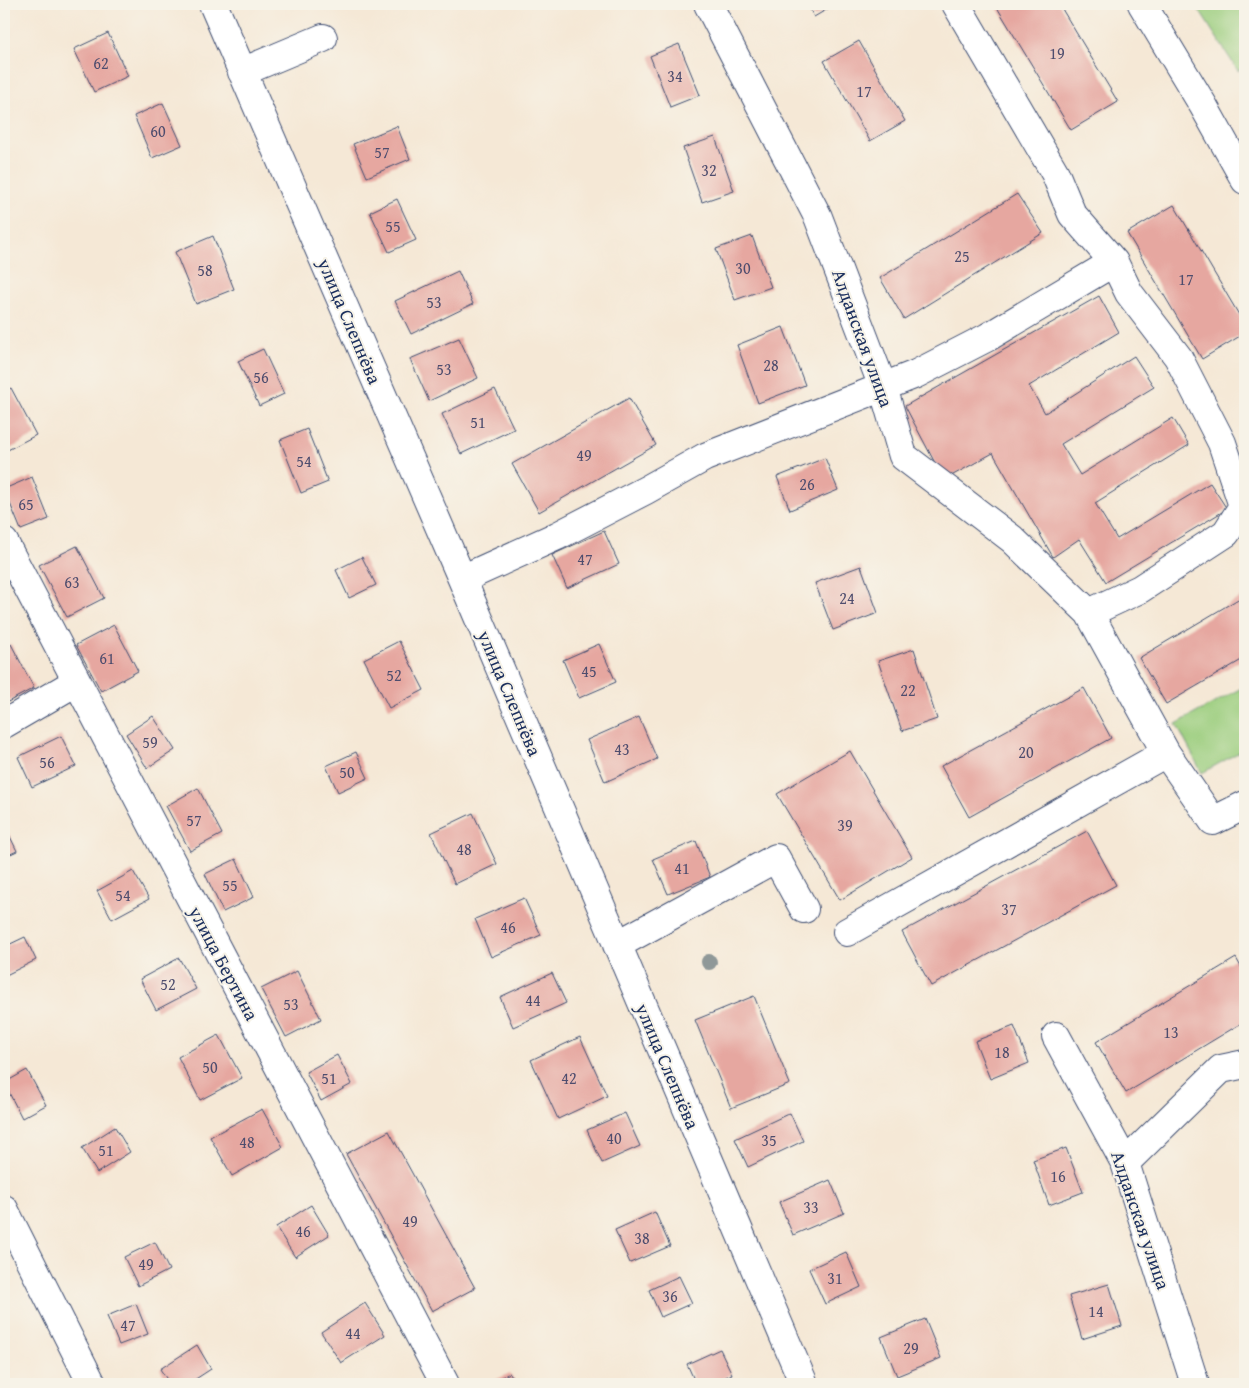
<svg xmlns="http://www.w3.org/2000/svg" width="1249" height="1388" font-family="'Gentium Book Plus',serif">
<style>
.green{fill:#9cce7f;stroke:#5c7e6e}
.building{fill:#e6a7a0}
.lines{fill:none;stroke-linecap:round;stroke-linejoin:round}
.minor-casing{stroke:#3c4b70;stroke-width:30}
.minor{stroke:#fff;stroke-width:28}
.tree{fill:#8f9898}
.labels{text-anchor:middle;stroke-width:4;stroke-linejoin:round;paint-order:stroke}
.number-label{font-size:16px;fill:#4e4d6e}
.street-label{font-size:19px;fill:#1b2f5e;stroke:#f7f3e8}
</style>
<rect width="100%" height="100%" fill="#f7f3e8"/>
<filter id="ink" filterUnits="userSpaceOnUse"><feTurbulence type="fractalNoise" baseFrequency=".02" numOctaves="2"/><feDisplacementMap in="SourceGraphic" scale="10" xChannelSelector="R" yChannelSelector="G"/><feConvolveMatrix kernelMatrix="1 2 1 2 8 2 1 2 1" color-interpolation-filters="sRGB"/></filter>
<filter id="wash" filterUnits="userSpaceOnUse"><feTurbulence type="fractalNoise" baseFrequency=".0096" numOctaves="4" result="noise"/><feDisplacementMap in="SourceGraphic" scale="20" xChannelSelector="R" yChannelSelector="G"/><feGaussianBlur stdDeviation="1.12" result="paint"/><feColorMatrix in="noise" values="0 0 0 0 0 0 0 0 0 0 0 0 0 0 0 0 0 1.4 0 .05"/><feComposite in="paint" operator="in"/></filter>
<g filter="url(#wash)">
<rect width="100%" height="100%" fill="#f5e8d6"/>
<path class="green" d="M1195 4H1245V66L1238 71Z
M1245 686V749L1202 773 1176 724Z"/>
<g id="blocks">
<path class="building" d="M807 4H836L814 17Z
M995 4H1059L1118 102 1071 130Z
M108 33 128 76 94 92 74 49Z
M859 41 905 121 870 141 824 61Z
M679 44 700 95 670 107 650 56Z
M163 103 182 145 152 158 134 116Z
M397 126 410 159 367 177 353 144Z
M715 137 734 191 702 202 683 148Z
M1017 194 1043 233 904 319 880 278Z
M397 199 416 240 389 252 370 212Z
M1174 205 1245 325V333L1202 359 1127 233Z
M213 236 234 289 196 304 175 252Z
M752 236 771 287 735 300 716 249Z
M458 271 473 304 411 334 395 301Z
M1099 296 1119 332 1029 386 1045 413 1134 356 1154 387 1061 444 1080 475 1173 418 1189 445 1095 503 1117 539 1210 483 1227 509 1106 582 1079 539 1053 557 993 453 944 480 905 406Z
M783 327 805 385 758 403 737 345Z
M459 338 478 378 429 401 410 359Z
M263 349 284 394 259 406 238 361Z
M11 388 36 435 4 452V392Z
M495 389 514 429 461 454 442 414Z
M629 398 656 445 539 512 512 464Z
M307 429 328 482 301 493 280 440Z
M825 458 838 490 790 510 777 477Z
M32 477 49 519 21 530 4 489Z
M604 531 619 564 567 588 552 555Z
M77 546 104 598 67 617 39 565Z
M362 557 376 585 349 598 336 570Z
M861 566 878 613 833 630 815 583Z
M1245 595V658L1166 704 1139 658Z
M114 625 138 671 101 691 76 645Z
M399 641 424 690 389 708 364 659Z
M11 644 34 688 4 704V648Z
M599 644 616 682 579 698 563 660Z
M914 649 937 719 902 731 878 661Z
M1084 688 1111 738 969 817 941 766Z
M153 716 175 750 147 768 126 734Z
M639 717 657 759 605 782 587 740Z
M61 736 76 766 32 787 18 757Z
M850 751 912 857 840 900 777 794Z
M356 752 368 778 338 792 326 766Z
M198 788 222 834 190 851 166 806Z
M473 813 497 864 455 884 431 833Z
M4 824 17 851 4 857Z
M1087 831 1116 885 931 986 902 932Z
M696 841 710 877 668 894 653 859Z
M236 859 254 897 223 912 205 874Z
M133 871 149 899 112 919 97 891Z
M524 898 541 935 491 957 475 919Z
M25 937 36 960 4 976V947Z
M179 958 196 989 156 1010 140 979Z
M1236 958 1245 974V1021L1126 1093 1096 1042Z
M297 971 321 1019 286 1037 261 989Z
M552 973 566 1003 513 1027 500 997Z
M754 996 790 1084 731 1108 695 1020Z
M1014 1026 1029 1063 990 1079 975 1041Z
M219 1035 242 1078 200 1100 178 1057Z
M580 1037 607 1096 558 1119 531 1060Z
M337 1055 352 1084 321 1101 306 1072Z
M27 1070 46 1105 22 1118 4 1083Z
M262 1109 283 1147 232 1176 210 1137Z
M625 1113 640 1146 602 1163 587 1130Z
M790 1113 803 1141 748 1167 735 1139Z
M115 1127 130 1152 97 1173 82 1148Z
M389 1131 475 1288 432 1311 346 1154Z
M1066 1148 1083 1192 1049 1205 1033 1160Z
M830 1180 844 1213 793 1235 779 1202Z
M311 1205 329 1235 295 1257 276 1227Z
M655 1212 670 1246 630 1263 615 1230Z
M155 1242 169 1270 138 1286 124 1257Z
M846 1252 861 1287 825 1304 809 1269Z
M679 1276 692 1303 661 1317 649 1290Z
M1109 1284 1122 1326 1082 1339 1069 1296Z
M365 1303 385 1335 341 1363 321 1332Z
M136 1304 148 1334 119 1345 107 1316Z
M925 1319 941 1358 897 1376 881 1337Z
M197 1345 211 1369 188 1384H170L160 1369Z
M720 1349 732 1374 711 1384H696L687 1364Z
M510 1373 516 1384H487Z"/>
</g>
</g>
<g filter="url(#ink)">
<use href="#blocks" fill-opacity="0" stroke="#3c4b70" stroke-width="1"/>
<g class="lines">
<defs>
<path id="minor" d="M213 4 462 579 804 1384
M708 4 818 217 883 387 903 456 1012 539 1089 613 1166 753 1213 821 1245 805
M956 4 1055 173 1072 214 1114 262
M1142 4 1203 105 1245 180
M242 72 323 38
M4 542 445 1384
M462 579 557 536 646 490 705 457 916 374 988 337 1114 262 1129 293 1178 357 1222 443 1243 506 1226 533 1140 589 1089 613
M4 724 76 682
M847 932 1166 753
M617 945 776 858 804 909
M1056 1036 1125 1163 1195 1384
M1125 1163 1221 1069 1245 1064
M4 1209 92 1384"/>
</defs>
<use href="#minor" class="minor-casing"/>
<use href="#minor" class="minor"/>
</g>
<circle class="tree" cx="709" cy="962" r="8"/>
</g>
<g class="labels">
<g class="number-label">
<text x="1057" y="59">19</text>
<text x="101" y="69">62</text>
<text x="675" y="82">34</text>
<text x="864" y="97">17</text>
<text x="158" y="137">60</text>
<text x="382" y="158">57</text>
<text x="709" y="176">32</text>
<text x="393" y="232">55</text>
<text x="962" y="262">25</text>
<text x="743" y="274">30</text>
<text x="205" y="276">58</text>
<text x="1186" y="285">17</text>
<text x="434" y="308">53</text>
<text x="771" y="371">28</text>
<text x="444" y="375">53</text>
<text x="261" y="383">56</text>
<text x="478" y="428">51</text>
<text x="584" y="461">49</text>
<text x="304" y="467">54</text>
<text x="807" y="490">26</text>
<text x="26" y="510">65</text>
<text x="585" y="565">47</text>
<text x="72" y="588">63</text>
<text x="847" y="604">24</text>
<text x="107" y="664">61</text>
<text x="589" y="677">45</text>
<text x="394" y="681">52</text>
<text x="908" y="696">22</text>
<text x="150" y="748">59</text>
<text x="622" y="755">43</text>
<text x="1026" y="758">20</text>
<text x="47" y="768">56</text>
<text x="347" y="778">50</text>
<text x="194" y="826">57</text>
<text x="845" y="831">39</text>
<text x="464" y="855">48</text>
<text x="682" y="874">41</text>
<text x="230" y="891">55</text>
<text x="123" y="901">54</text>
<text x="1009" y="915">37</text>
<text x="508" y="933">46</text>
<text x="168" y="990">52</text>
<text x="533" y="1006">44</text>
<text x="291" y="1010">53</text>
<text x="1171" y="1038">13</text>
<text x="1002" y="1058">18</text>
<text x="210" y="1073">50</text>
<text x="329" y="1084">51</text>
<text x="569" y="1084">42</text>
<text x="614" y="1144">40</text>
<text x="769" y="1146">35</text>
<text x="247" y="1148">48</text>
<text x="106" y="1156">51</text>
<text x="1058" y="1182">16</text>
<text x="811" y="1213">33</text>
<text x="410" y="1227">49</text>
<text x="303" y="1237">46</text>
<text x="642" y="1244">38</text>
<text x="146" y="1270">49</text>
<text x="835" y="1284">31</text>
<text x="670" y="1302">36</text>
<text x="1096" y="1317">14</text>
<text x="128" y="1331">47</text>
<text x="353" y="1339">44</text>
<text x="911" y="1354">29</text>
</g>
<g class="street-label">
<text transform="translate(350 321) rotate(67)" y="7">улица Слепнёва</text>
<text transform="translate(863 338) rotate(70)" y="7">Алданская улица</text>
<text transform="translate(510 693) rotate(67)" y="7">улица Слепнёва</text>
<text transform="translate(224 963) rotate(62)" y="7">улица Бертина</text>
<text transform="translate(668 1066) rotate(67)" y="7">улица Слепнёва</text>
<text transform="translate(1141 1220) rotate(71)" y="7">Алданская улица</text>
</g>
</g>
<rect width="1249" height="1388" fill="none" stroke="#f7f3e8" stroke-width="20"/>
</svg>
